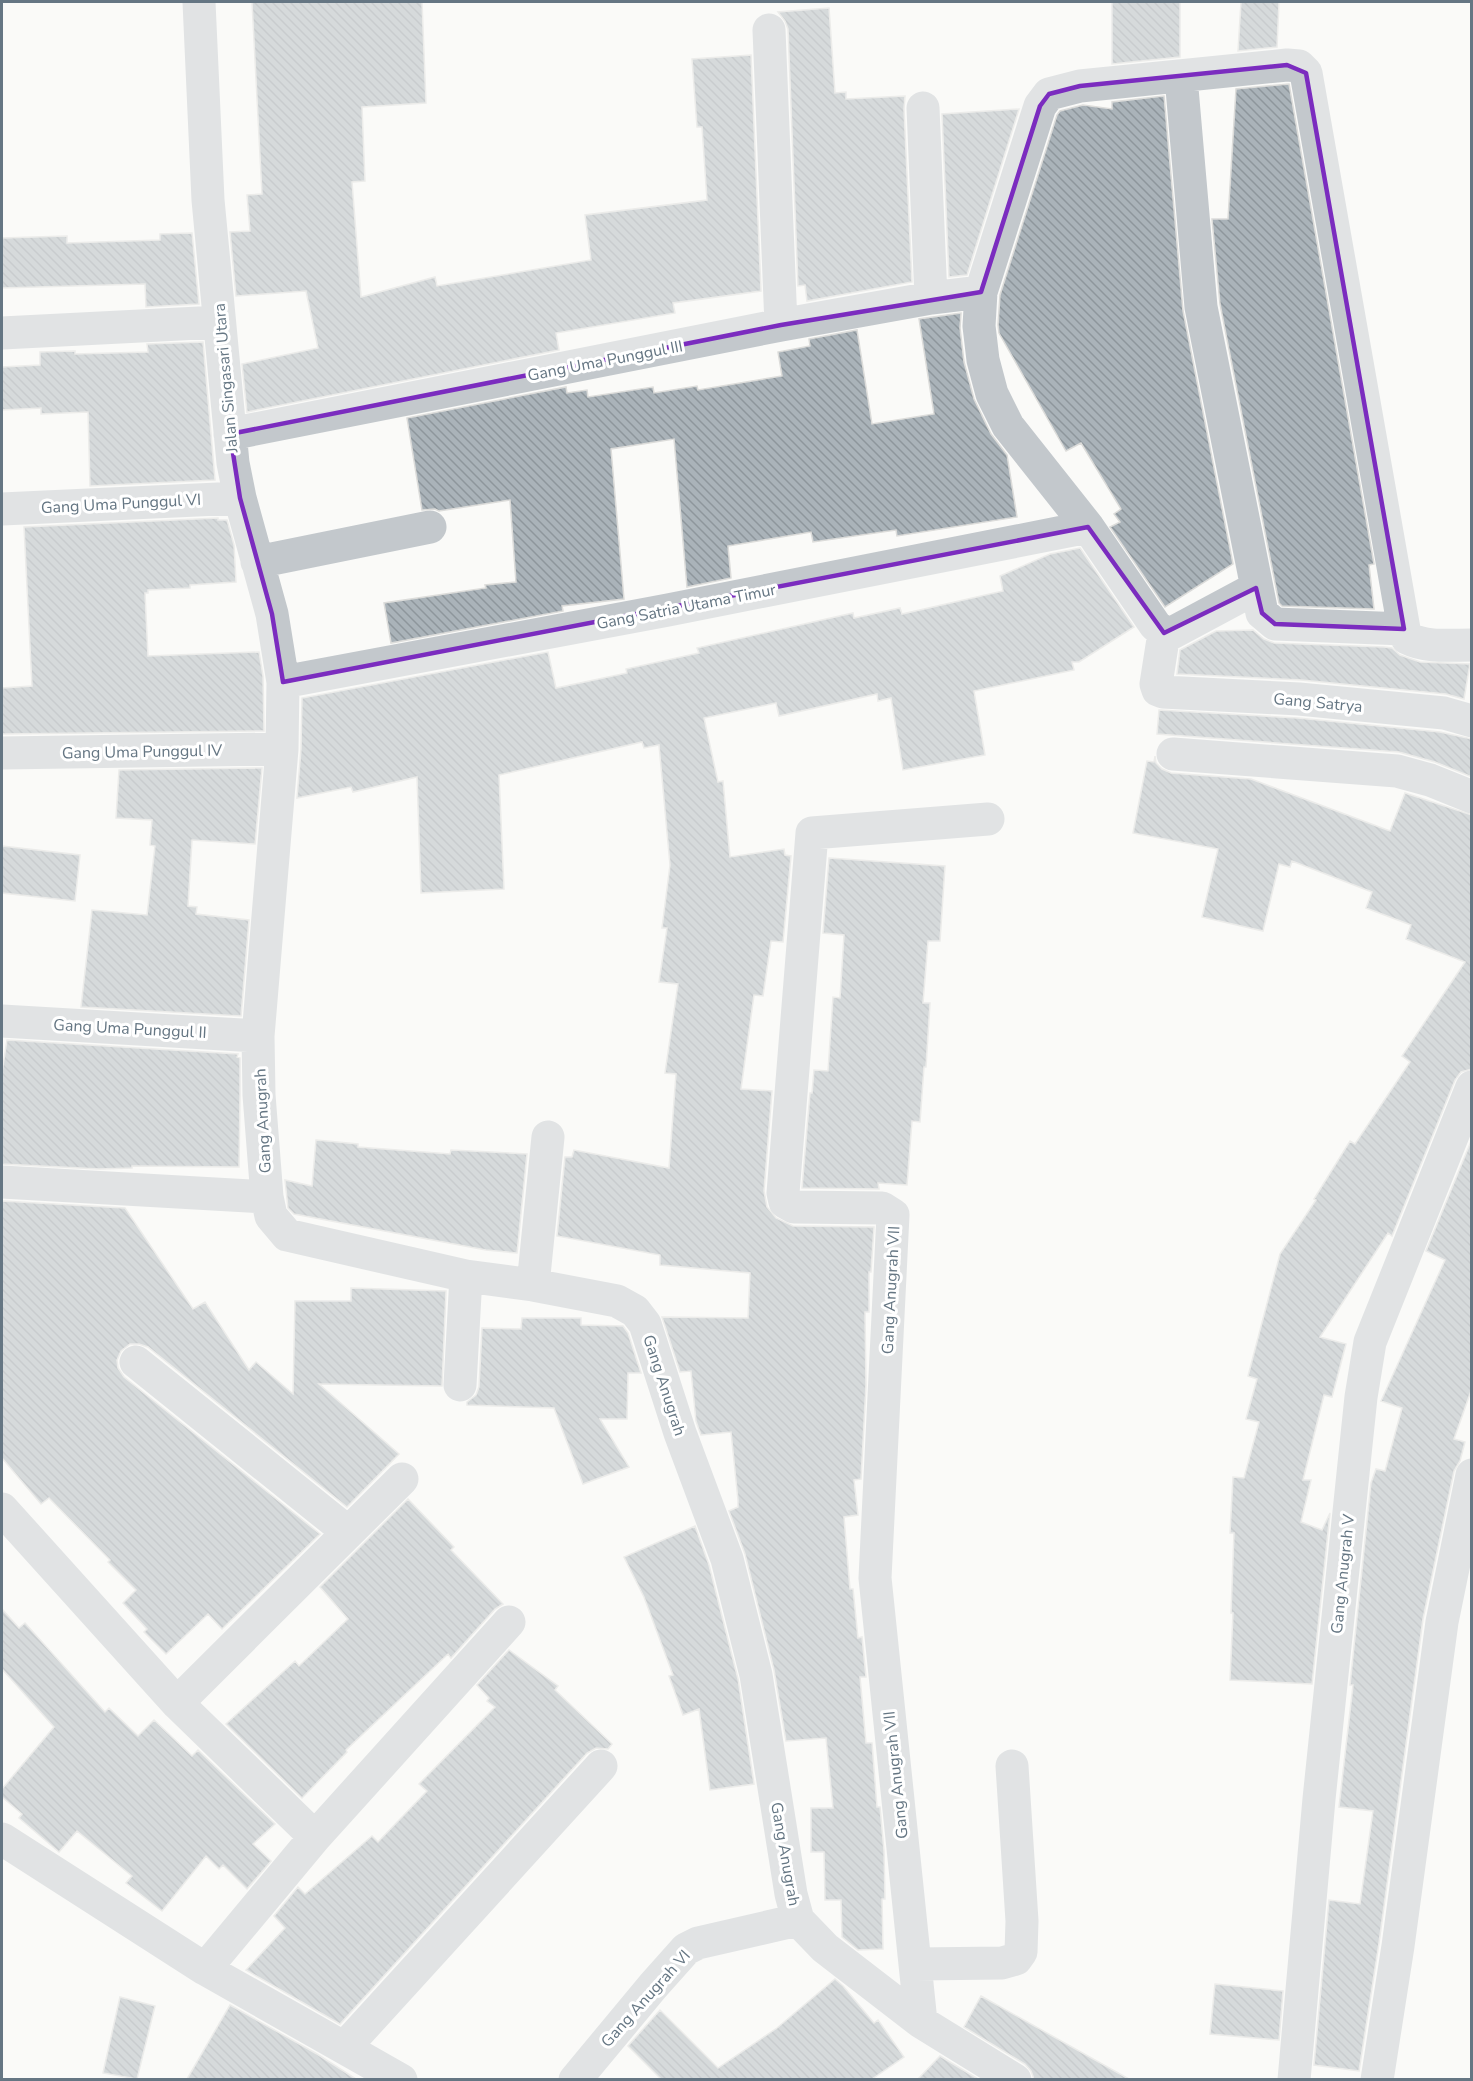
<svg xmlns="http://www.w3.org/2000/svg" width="1473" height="2081" font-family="'Nunito Sans',sans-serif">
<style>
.building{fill:url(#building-back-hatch);stroke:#dcdcda;stroke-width:1.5}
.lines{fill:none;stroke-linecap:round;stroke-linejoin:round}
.minor{stroke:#c3c8cc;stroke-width:33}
.marked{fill:none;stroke:#7b2cbf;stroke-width:4.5;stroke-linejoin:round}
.labels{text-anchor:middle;stroke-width:6;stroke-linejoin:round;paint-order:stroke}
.street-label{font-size:16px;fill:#657683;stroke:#fff}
</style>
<defs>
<pattern id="building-back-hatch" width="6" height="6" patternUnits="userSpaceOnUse" patternTransform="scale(1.5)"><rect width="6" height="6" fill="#aab3b9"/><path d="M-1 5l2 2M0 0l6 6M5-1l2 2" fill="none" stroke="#8e969c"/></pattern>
</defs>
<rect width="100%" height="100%" fill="#fafaf8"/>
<path class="building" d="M252 2H422L426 103 362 107 365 181 352 182 361 297 435 277 437 286 591 260 585 215 707 200 702 127H697L692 59 751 55 761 291 673 303 675 313 556 333 559 350 247 412 242 364 318 348 306 291 236 296 230 232 250 231 247 195 262 194Z
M1112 2H1180V57L1112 64Z
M1241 2H1279L1277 47 1238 51Z
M829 8 835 93 846 92V99L905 96 904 109 912 282 807 301 805 285 798 286 788 29 785 21 778 12Z
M1289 84 1374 564 1369 565 1374 609 1282 606 1279 603 1220 304 1212 219H1228L1236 89Z
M1164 96 1183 311 1233 564 1165 607 1110 527 1120 522 1114 514 1121 509 1081 443 1066 451 999 333 998 325 1000 295 1057 115 1060 111 1083 105 1112 109V102Z
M1019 109 967 275 949 277 942 114Z
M192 233 199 304 146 307 145 284 2 288V238L67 236V243L160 240V234Z
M961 313 960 328 964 362 974 399 991 434 1007 455 1017 517 897 536 896 530 813 542 811 532 728 546 731 578 687 587 674 439 611 449 624 599 562 606 563 611 391 643 384 603 486 588 485 585 516 582 510 500 439 511 435 509 422 510 407 418 566 387 567 393 587 390 588 397 653 387 654 393 697 386 698 390 782 376 778 352 810 346 809 339 857 330 872 424 934 414 919 319Z
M203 342 215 480 90 486 88 412 41 414V408L2 410V367L40 365V352L75 351V354L148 352 147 344Z
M218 518V520H227L234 545 236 582 190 585V588L148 590V593H145L148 656 259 652 263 676 264 731 2 734V688L32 686 24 527Z
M1080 548 1134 627 1079 662H1072L1074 670 974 691 985 755 903 770 891 698 878 701 877 694 779 716 776 703 704 718 718 782 723 781 730 857 784 849 785 855 791 856 783 942 771 941 763 996 754 995 741 1089 772 1091 764 1191 767 1207 776 1218 793 1226 874 1227 871 1272H869V1312H865L866 1385 861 1479 854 1480 858 1515 844 1517 850 1589H853L858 1638 862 1637 866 1677H860L866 1743H872L877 1807H880L884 1851 885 1899H882L883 1949 858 1950 842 1937 841 1900H825L824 1852H811V1808H833L826 1738 786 1741 774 1670 745 1554 729 1511 738 1507V1500L731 1432 701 1435 696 1421 691 1371 680 1372 662 1317 748 1318 750 1273 660 1265V1255L557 1236 565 1157H572L574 1150 669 1168 676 1074 665 1073 678 984 659 982 667 928H662L670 865 659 745 644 748 642 742 499 775 504 889 421 893 417 777 353 792 351 787 297 798 301 749 302 698 548 652 556 688 627 673 626 669 699 653 697 648 853 613 854 618 900 608 902 614 1003 591 1000 576 1050 554Z
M1253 630 1264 639 1274 643 1384 647 1392 648 1400 655 1420 662 1470 664 1464 699 1446 694 1301 680 1177 674 1180 650 1216 631Z
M1159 710 1298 718 1440 732 1472 739V777L1435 762 1399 752 1157 734Z
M1155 756 1156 763 1162 769 1171 773 1251 779 1390 831 1405 793 1472 815V1069L1461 1072 1455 1080 1392 1236 1388 1233 1320 1337 1346 1344 1332 1397 1324 1395 1303 1480H1311L1301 1522 1322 1530 1330 1513 1312 1684 1230 1680 1233 1613H1231L1234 1533H1230L1233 1477 1244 1478 1259 1422 1246 1419 1257 1379 1248 1376 1280 1254 1316 1200 1314 1199 1350 1141 1355 1144 1410 1062 1402 1056 1465 962 1406 939 1411 925 1366 908 1372 892 1292 861 1290 867 1279 864 1263 931 1202 917 1218 849 1133 833 1147 761 1154 762Z
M262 768 255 844 192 840 188 906 197 907 196 914 249 920 241 1016 81 1007 92 910 147 915 155 846 150 845 152 820 116 818 119 770Z
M2 846 80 855 75 901 2 893Z
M829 858 945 866 940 941H928L923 1003H930L926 1067H924L920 1122 912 1121 907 1185 878 1183 879 1189 802 1188 810 1093H812L814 1070 828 1071 833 997 840 998 844 935 823 933Z
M7 1040 238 1054 237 1057 240 1058V1097L239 1167 132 1166V1168L99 1169 2 1164V1072Z
M1472 1139V1388L1454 1439 1465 1442 1460 1461 1454 1471 1423 1619 1379 1943 1359 2071 1314 2065 1329 1900 1360 1904 1373 1811 1339 1807 1353 1685H1350L1371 1483 1376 1469 1385 1471 1402 1408 1381 1401 1445 1260 1426 1251Z
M316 1140 358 1144V1147L450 1154 451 1150 527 1154 517 1253 486 1250 294 1214 288 1208 285 1180 312 1186Z
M2 1201 125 1208 193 1309 205 1302 249 1370 256 1362 293 1394 295 1301H351V1288L446 1291 442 1386 319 1384 399 1454 347 1507 148 1347 139 1344H130L121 1351 117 1360 118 1368 124 1377 320 1534 222 1629 208 1614 166 1654 144 1632 147 1629 123 1603 136 1590 108 1562 110 1560 49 1498 41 1504 2 1458Z
M522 1318H581V1325L623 1326 628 1333 641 1373H628L627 1419H600L629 1467 583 1484 554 1408 467 1405V1402L476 1395 479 1387 482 1328 521 1329Z
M408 1499 454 1547 451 1550 503 1604 495 1609 451 1658 448 1654 346 1750 347 1752 302 1798 226 1724 295 1661 299 1666 348 1619 320 1587Z
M695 1526 709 1565 738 1679 754 1784 710 1790 699 1709 683 1715 669 1676 673 1675 644 1597 624 1557Z
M2 1609 19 1628 25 1623 105 1712 109 1708 138 1736 154 1720 192 1756 198 1750 275 1824 253 1844 271 1861 247 1889 223 1865 219 1869 206 1856 162 1911 126 1883 132 1876 77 1831 59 1852 19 1818 22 1814 2 1797V1789L54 1727 2 1669Z
M509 1650 558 1686 555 1690 612 1744 608 1749 596 1748 587 1753 340 2024 246 1970 285 1928 274 1916 298 1887 305 1894 372 1836 378 1842 427 1791 419 1784 495 1707 487 1701 489 1698 477 1685Z
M835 1979 843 1986 874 2023 878 2020 904 2057 872 2079H661L628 2046 660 2010 718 2068 777 2028Z
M1215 1984 1283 1991 1279 2040 1210 2034Z
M981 1996 1129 2079H1034L1031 2071 1025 2064 964 2027Z
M120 1997 155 2006 137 2079 103 2073Z
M230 2005 317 2054 356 2079H187Z
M940 2056 978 2079H918Z"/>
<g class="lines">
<path class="minor" d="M199 2 208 200 233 463 240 498 272 614 283 682 282 749 258 1036 259 1095 267 1197 271 1216 287 1235 466 1276 533 1285 617 1301 635 1311 645 1324 680 1433 727 1559 756 1675 791 1894 798 1920 825 1948 921 2022 1015 2080
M769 30 781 325
M1181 77 1201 307 1262 613 1275 624 1404 629
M923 108 931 298
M2 333 219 322
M230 434 781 325 931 298 981 292
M2 509 240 498
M257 562 430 527
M1256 588 1172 633H1164L1155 625 1088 527 1008 426 992 394 983 360 979 326 981 292 1040 106 1049 94 1080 86 1287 65 1299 66 1306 73 1404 629 1407 638C1427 648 1450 645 1472 645
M1164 633 1156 684 1158 690 1163 692 1299 699 1444 713 1472 721
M283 682 668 610 1088 527
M2 753 282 749
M1173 754 1397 771 1430 780 1472 797
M2 1021 258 1036
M2 1182 267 1197
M533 1285 548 1137
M136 1362 348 1532
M460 1385 466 1276
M2 1509 177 1703 315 1837
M177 1703 402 1479
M2 1839 205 1969 401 2080
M916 1964 1002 1963 1016 1959 1021 1952 1022 1921 1012 1766
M205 1969 315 1837 509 1622
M921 2022 875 1578 893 1215 882 1208 794 1207 785 1202 783 1193 812 833 988 819
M345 2047 601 1766
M575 2080 653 1986 686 1949 698 1943 798 1920
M1294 2080 1319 1799 1361 1397 1370 1342 1472 1087
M1377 2080 1398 1946 1442 1622 1472 1475"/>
</g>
<path d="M0 0H1473V2081H0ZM1287 65 1306 73 1404 629 1275 624 1262 613 1256 588 1164 633 1088 527 283 682 272 614 240 498 230 434 781 325 981 292 1040 106 1049 94 1080 86Z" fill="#fafaf8" fill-opacity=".55" fill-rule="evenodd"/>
<path class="marked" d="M1287 65 1306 73 1404 629 1275 624 1262 613 1256 588 1164 633 1088 527 283 682 272 614 240 498 230 434 781 325 981 292 1040 106 1049 94 1080 86Z"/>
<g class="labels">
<g class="street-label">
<text transform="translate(605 360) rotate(-11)" y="6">Gang Uma Punggul III</text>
<text transform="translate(225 378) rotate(-95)" y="6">Jalan Singasari Utara</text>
<text transform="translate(121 503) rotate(-3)" y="6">Gang Uma Punggul VI</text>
<text transform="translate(686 606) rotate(-11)" y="6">Gang Satria Utama Timur</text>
<text transform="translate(1318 702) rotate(5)" y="6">Gang Satrya</text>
<text transform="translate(142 751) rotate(-1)" y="6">Gang Uma Punggul IV</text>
<text transform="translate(130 1028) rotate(3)" y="6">Gang Uma Punggul II</text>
<text transform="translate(262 1121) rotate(-93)" y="6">Gang Anugrah</text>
<text transform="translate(890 1290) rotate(-87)" y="6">Gang Anugrah VII</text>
<text transform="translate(665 1385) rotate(72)" y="6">Gang Anugrah</text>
<text transform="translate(1342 1574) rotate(-84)" y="6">Gang Anugrah V</text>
<text transform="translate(895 1775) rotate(-96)" y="6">Gang Anugrah VII</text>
<text transform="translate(786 1854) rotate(80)" y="6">Gang Anugrah</text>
<text transform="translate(645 1998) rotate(-48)" y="6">Gang Anugrah VI</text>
</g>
</g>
<rect width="1473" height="2081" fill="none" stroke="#657683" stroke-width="6"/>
</svg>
